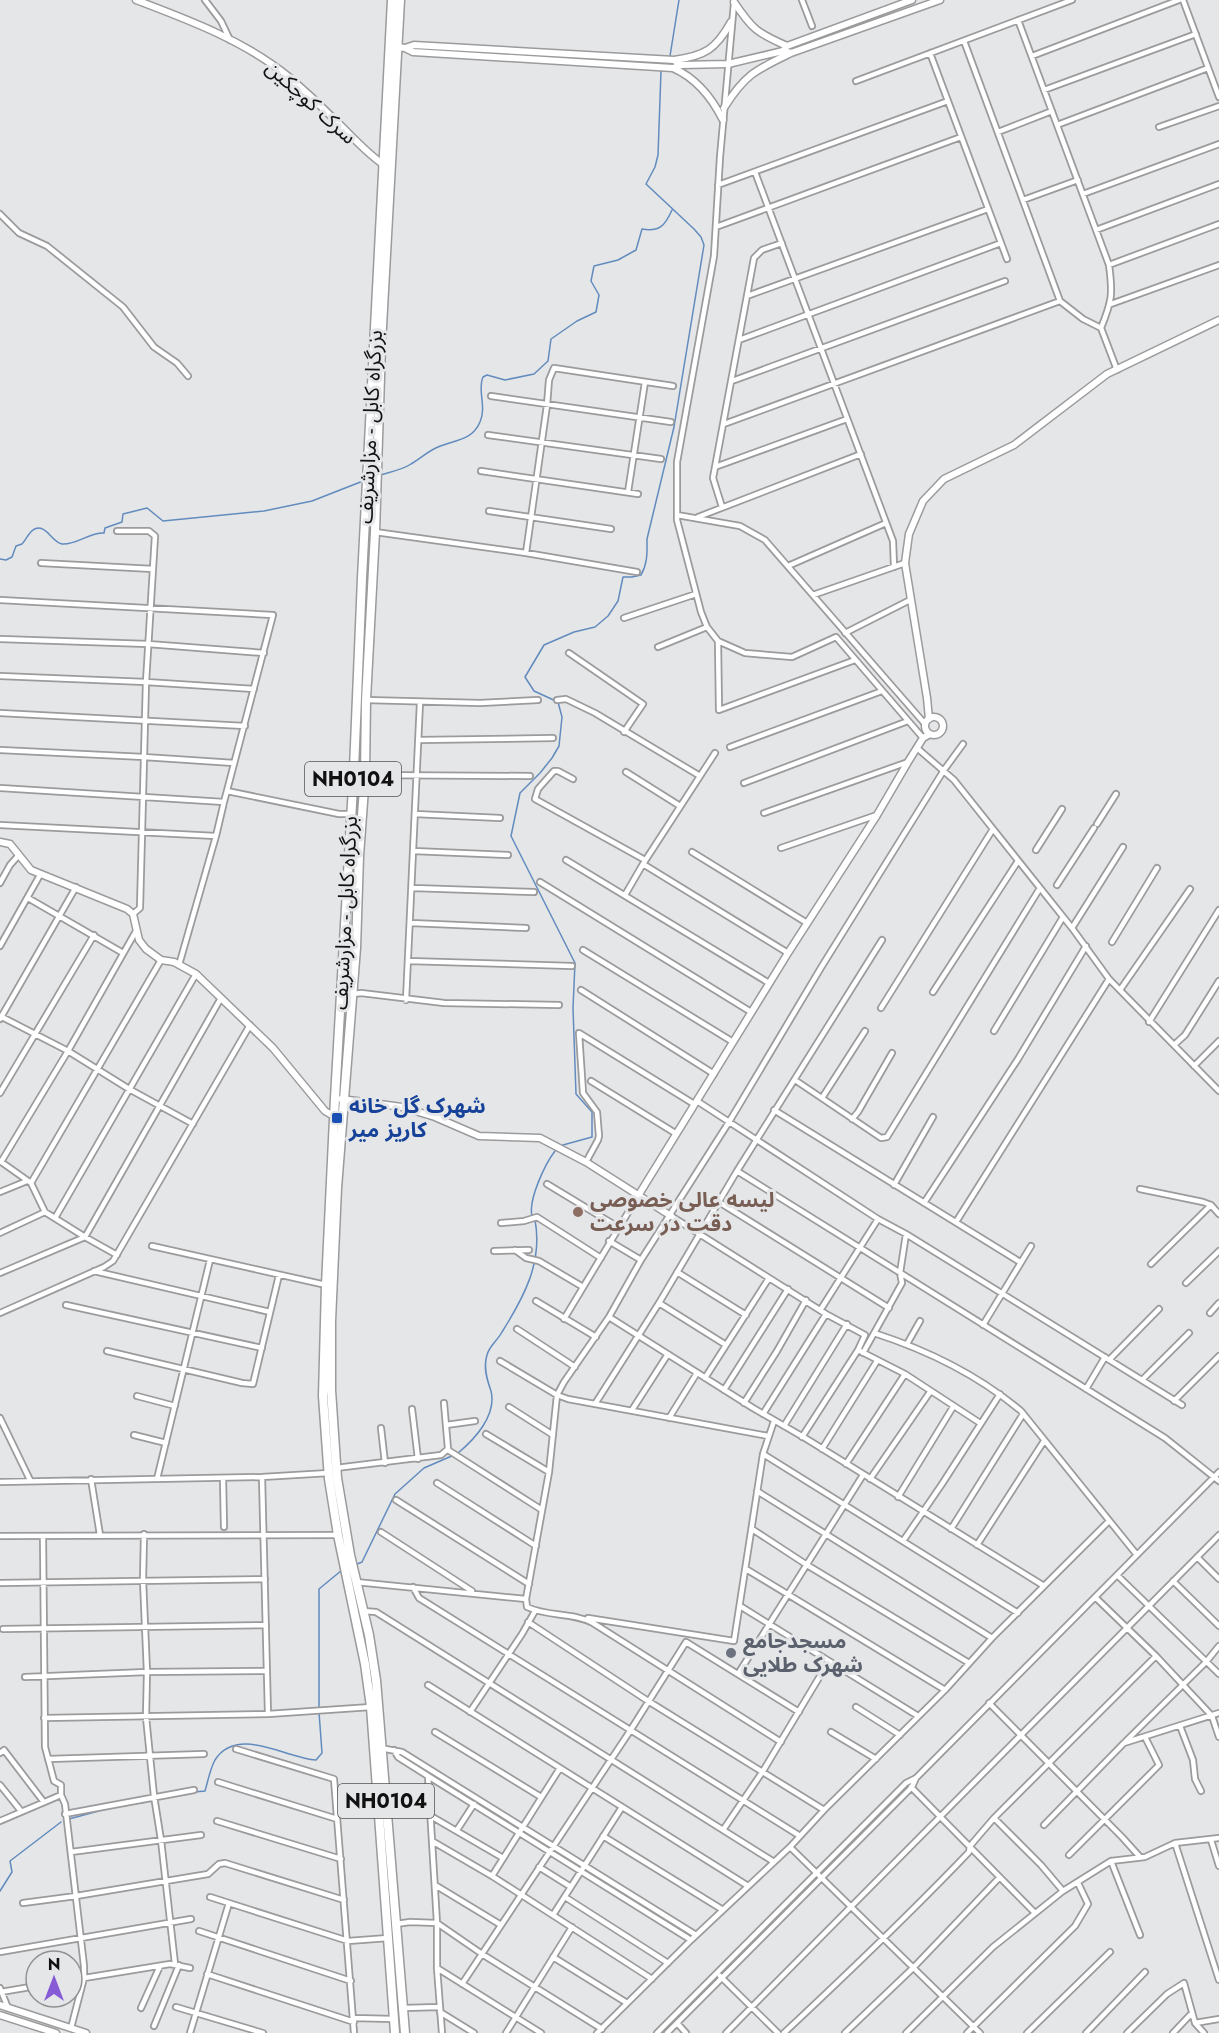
<svg xmlns="http://www.w3.org/2000/svg" width="1219" height="2033" font-family="Jost,'Noto Sans Arabic',sans-serif">
<style>
.lines{fill:none;stroke-linecap:round;stroke-linejoin:round}
.stream{stroke:#628bbe;stroke-width:1.5}
.street-casing{stroke:#9b9b9d;stroke-width:8}
.secondary-casing{stroke:#9b9b9d;stroke-width:9}
.highway-casing{stroke:#9b9b9d;stroke-width:11}
.street{stroke:#fff;stroke-width:4.5}
.secondary{stroke:#fff;stroke-width:6}
.highway{stroke:#fff;stroke-width:8}
.transit-dot{fill:#1a4fb4;stroke:#e5e6e8;stroke-width:2}
.education-dot{fill:#8d6e63;stroke:#e5e6e8;stroke-width:2}
.worship-dot{fill:#6b7280;stroke:#e5e6e8;stroke-width:2}
.labels{text-anchor:middle;stroke-width:6;stroke-linejoin:round;paint-order:stroke}
.shield{fill:#e5e6e8;stroke:#515152;stroke-width:1.5}
.shield-label{font-size:20px;font-weight:bold;fill:#111112}
.street-label{font-size:21px;fill:#111112;stroke:#e5e6e8}
.transit-label{font-size:21px;font-weight:bold;fill:#164399;stroke:#e5e6e8;text-anchor:start}
.education-label{font-size:21px;font-weight:bold;fill:#785e54;stroke:#e5e6e8;text-anchor:start}
.worship-label{font-size:21px;font-weight:bold;fill:#5b616d;stroke:#e5e6e8;text-anchor:start}
</style>
<rect width="100%" height="100%" fill="#e5e6e8"/>
<g class="lines">
<path class="stream" d="M670 56 679 0
M380 475C390 472 402 470 411 464 420 459 428 451 438 447 454 440 472 441 480 422 487 406 477 391 483 377L487 375 505 380 534 374 548 361 551 339 577 321 596 312 599 295 591 281 594 266 618 260 636 250 642 229C659 232 665 226 672 210
M0 559 6 560 12 557 16 546 22 544C27 539 30 528 39 528 48 528 52 542 62 544 77 545 90 532 104 533L105 528 122 522 123 514 147 508 163 521 264 511 312 501 363 481
M563 1145 592 1137V1112L576 1094 573 1008 575 963 511 836 520 793 540 773 552 758 559 746 562 717 558 702 534 691 525 677 544 645 574 632 595 627 608 616 618 601 623 577H632L641 575C648 563 647 551 647 539L674 427 704 245 701 237 694 229 646 184 655 167 658 155 661 71
M532 1216C528 1200 545 1164 555 1151
M458 1453C475 1439 497 1415 491 1391 487 1380 483 1367 487 1355 489 1346 498 1340 502 1332 524 1297 543 1262 535 1220
M355 1565 362 1562 395 1494 424 1468 454 1455
M319 1707V1589L342 1570
M194 1792 205 1791C208 1781 210 1769 215 1760 233 1732 269 1748 293 1755 301 1757 309 1760 316 1760L322 1753 319 1712
M160 1799 180 1795
M113 1807 147 1802
M69 1819 106 1809
M0 1891 12 1872 10 1861 61 1822"/>
<defs>
<path id="street" d="M205 0 221 21 230 40
M802 0 812 26
M1183 0 1219 97
M734 3 720 157 714 256 677 462V520L701 612 707 627 718 641 745 653 792 657 836 637 923 738
M1018 20 1109 265C1113 294 1112 301 1101 328
M964 41 1060 301 1083 319 1101 328 1117 370
M930 53 1007 259
M1032 56 1179 0
M856 81 1072 0
M1044 90 1196 34
M1057 125 1208 68
M1159 127 1219 106
M998 132 1052 111
M755 172 893 541 894 567
M718 185 948 101
M1083 194 1219 144
M1023 200 1078 180
M0 214 19 233 47 246 123 307 154 347 177 363 188 376
M716 227 961 137
M1096 230 1219 184
M1109 265 1219 224
M747 296 988 209
M1111 304 1219 265
M739 340 1001 243
M732 381 1005 281
M491 396 671 422
M724 424 1060 301
M488 435 661 459
M715 467 847 419
M481 471 638 494
M628 492 645 382
M722 507 713 478 754 258 762 250 782 243
M489 511 611 529
M677 515 740 526 765 540 925 724
M698 517 861 454
M117 531H149L155 536 146 682 140 908 133 914
M375 532 526 553 637 572
M526 553 547 405 549 380 554 368 673 386
M41 563 153 569
M788 566 886 523
M813 595 905 563
M0 600 273 615 224 802 216 836 179 965
M624 618 696 594
M845 633 910 600
M0 639 148 644 264 653
M718 641 719 710 855 660
M658 647 707 627
M569 653 643 704 624 732
M0 676 146 682 254 689
M366 700 480 703 538 700
M557 700 566 699 595 713 700 776
M0 713 245 726
M419 740 553 738
M730 747 882 691
M917 748 954 780 1072 928 1109 979 1219 1091
M0 750 144 757 234 763
M626 772 680 806
M365 775 530 776
M573 779 558 771H554L538 789 535 799 645 860
M744 783 908 721
M0 788 224 802
M227 791 339 814H350
M764 813 908 762
M415 814 500 818
M1097 824 1116 794
M0 825 216 836
M781 848 877 815
M1036 850 1062 809
M413 851 508 855
M692 852 807 923
M566 860 769 983
M643 864 788 953
M540 882 751 1012
M0 883 10 865 18 856
M1057 885 1094 828
M413 888 534 892
M625 895 643 864 715 753
M28 898 123 953
M411 923 526 928
M1072 928 1123 847
M1112 942 1157 868
M0 946 40 875
M583 950 733 1042
M408 961 572 966
M581 990 714 1074
M1120 990 1190 889
M933 992 1018 861
M353 994 361 993 444 1003 559 1005
M406 1000 420 702
M881 1008 993 829
M0 1016 68 1051 129 1089 193 1124
M0 1019 76 887
M1149 1022 1219 910
M994 1031 1063 917
M1174 1045 1185 1035 1219 981
M1194 1066 1219 1041
M795 1080 881 1138 887 1137 1040 888
M591 1081 675 1133
M0 1093 94 935
M822 1098 865 1031
M697 1101 878 1219 906 1234 1182 1405
M774 1110 1020 1262
M852 1119 858 1112 892 1053
M0 1161 31 1183 45 1212 85 1237 117 1255
M1 1162 68 1051 136 931
M586 1162 598 1140 599 1136 597 1112 583 1093 579 1033 694 1104
M737 1171 1165 1438 1219 1481
M31 1183 161 960
M547 1184 618 1227
M894 1185 933 1117
M1140 1189 1203 1202 1211 1205 1219 1214
M0 1192 27 1181
M719 1202 889 1308
M924 1203 1018 1059 1086 946
M671 1216 826 1314 865 1335 858 1350 802 1437
M55 1218 196 974
M956 1222 1109 979
M501 1223 524 1221 537 1217 601 1258
M0 1233 45 1212
M609 1241 641 1260
M152 1246 326 1285
M515 1250 526 1258 539 1261 583 1287
M494 1251 529 1250
M1151 1264 1211 1205
M94 1271 270 1312
M677 1272 746 1315
M0 1273 85 1237 221 998
M1186 1283 1219 1251
M536 1301 596 1337
M659 1303 726 1345
M66 1305 262 1348
M821 1309 878 1219
M0 1313 104 1267 113 1261 250 1025
M1210 1313 1219 1303
M609 1317 753 1408 805 1438 1044 1586
M564 1319 638 1196
M983 1325 1031 1246
M517 1329 575 1367
M874 1333C927 1350 978 1375 1021 1411L1137 1555
M907 1344 920 1321
M858 1350 905 1374 980 1423
M107 1351 242 1383 253 1384 279 1275
M863 1353 902 1283 900 1273 906 1234
M1109 1360 1159 1309
M500 1361 557 1395 568 1399 768 1436
M705 1378 769 1278
M1142 1380 1189 1333
M1086 1389 1105 1357
M724 1390 788 1289
M137 1396 175 1406
M1174 1401 1219 1356
M744 1403 777 1351 806 1300
M595 1404 659 1303 737 1171 882 940
M509 1407 553 1435
M412 1409 418 1459
M632 1410 668 1354
M763 1414 826 1314
M0 1418 30 1480
M669 1418 697 1373
M446 1425 475 1421
M784 1426 847 1324
M381 1428 385 1463
M486 1434 549 1472
M134 1435 166 1443
M822 1449 877 1361
M448 1450 542 1510
M763 1454 1018 1613
M846 1464 905 1374
M336 1468 441 1455 448 1449 444 1403
M262 1477 268 1714
M223 1478 224 1527
M91 1479 100 1535
M157 1479 210 1260
M870 1479 930 1392
M0 1482 262 1477 329 1473
M437 1483 536 1546
M757 1491 992 1638
M898 1497 953 1407
M396 1500 529 1584
M752 1529 807 1565 969 1663
M951 1529 1023 1414
M381 1532 472 1591
M144 1534 143 1580 147 1672 146 1717 154 1796 161 1840 175 1964
M0 1536 338 1535
M43 1536 45 1747 54 1781 61 1785V1795L65 1804 84 1966V1978L71 2028
M903 1541 942 1484 1000 1394
M977 1545 1044 1441
M1197 1557 1219 1579
M746 1569 945 1690
M1117 1575 1219 1674
M1173 1581 1219 1626
M356 1582 526 1599
M0 1583 265 1579
M413 1587 419 1598 800 1836
M1095 1597 1156 1656 1212 1716 1219 1737
M740 1606 918 1716
M363 1611 376 1612 774 1862
M588 1618 734 1641 763 1454 774 1421
M528 1622 648 1701 824 1810
M3 1629 266 1625
M738 1674 863 1475
M25 1677 147 1672 266 1671
M428 1685 748 1886
M989 1703 1122 1837 1140 1857
M856 1707 900 1735
M470 1712 522 1634 535 1611
M44 1718 268 1714 371 1707
M1180 1726 1193 1760 1195 1779 1201 1791
M435 1732 541 1797
M831 1732 876 1759
M1126 1741 1206 1662 1219 1646
M781 1742 593 1623C572 1612 548 1617 527 1607L526 1599 549 1472 557 1395 564 1382 609 1317 641 1260 729 1122 822 966 944 770 963 744
M380 1748 402 1752 696 1935
M236 1749 334 1779 354 2033
M394 1750 398 1757 428 1776 691 1940
M0 1753 4 1750 43 1801
M48 1759 204 1754
M428 1776 437 1923V1968L442 2033
M218 1782 337 1819
M0 1785 21 1811
M911 1787 1035 1913
M65 1814 194 1790
M429 1815 503 1858
M994 1818 1041 1865 1063 1891
M0 1821 61 1795
M217 1821 341 1859
M1044 1825 1124 1743 1219 1713
M457 1830 474 1804
M723 1830 763 1771 829 1661
M603 1836 723 1910
M1211 1840 1219 1866
M432 1841 492 1876 652 1979
M1175 1843 1219 1980
M790 1847 980 2033
M71 1852 201 1835
M1069 1855 1159 1765 1145 1737
M1111 1861 1140 1935
M539 1867 571 1887
M492 1876 560 1768
M435 1885 501 1925
M210 1897 348 1941 388 1938
M565 1897 668 1963
M23 1903 76 1896 208 1874 219 1864 225 1863 344 1900
M553 1915 622 1807
M396 1924 410 1922 437 1923 482 1954 602 2029
M199 1931 351 1981
M0 1952 191 1919
M553 1957 627 2003
M437 1968 541 2033
M207 1974 354 2022
M720 1976 778 2033
M72 1980 170 1964 190 1968
M462 1984 630 1731 686 1642 799 1712
M0 1988 8 2008
M1 1992 36 1986
M176 2007 263 2033
M141 2008 160 1966
M404 2008 439 2007
M440 2012 474 2033
M354 2018 393 2019
M677 2023 686 2033
M1195 2023 1219 2019
M154 2026 179 1965
M190 2033 229 1903
M506 2033 572 1927
M597 2033 691 1940 790 1847 824 1810 945 1690 992 1638 1109 1521
M657 2033 906 1783 916 1778 1219 1472
M667 2033 912 1787 916 1778
M726 2033 1219 1535
M784 2033C847 1974 909 1915 969 1852L970 1846 994 1818 1156 1656
M845 2033 913 1968 999 1878
M906 2033 993 1947 1063 1891 1111 1861 1145 1857 1175 1843 1219 1838
M967 2033 1075 1926 1088 1904 1078 1883
M1027 2033 1110 1952
M1086 2033 1145 1972
M1127 2033 1167 1994 1184 1983 1195 2023 1204 2033
M1173 2033 1192 2013"/>
<path id="secondary" d="M136 0C189 20 245 41 289 77 304 90 319 104 333 118 350 134 365 152 384 165
M734 2C752 29 757 33 787 46
M397 47 405 48 413 52 673 68 681 65 728 64 783 51 791 53 940 0
M405 48 414 45 674 60 681 65
M783 51 787 46 912 0
M674 60C705 56 716 49 731 22
M673 68C696 78 712 98 723 120
M724 108C745 74 756 70 791 53
M925 726a9 9 0 1 1 18 0a9 9 0 1 1-18 0Z
M929 719 927 698 905 563 909 534 923 501 944 479 1014 445 1107 374 1219 320
M0 842 10 844 31 870 127 909 133 914 139 940 146 949 161 960 174 962 196 974 273 1048 325 1111 330 1114 336 1115
M341 1099 402 1107 435 1117 479 1136 540 1138 586 1162 671 1216
M638 1196 788 953 877 815 908 762 923 738 930 734
M0 2005 86 2033
M0 2015 56 2033"/>
<path id="highway" d="M392 0 362 578 354 769 335 1098 326 1285 323 1396 329 1479 338 1535 365 1664 371 1707 395 2033
M400 0 381 345 375 532 366 700 365 775 359 856 356 948 337 1188 331 1321V1390L337 1478 350 1555 369 1635 376 1680 405 2033"/>
</defs>
<use href="#street" class="street-casing"/>
<use href="#secondary" class="secondary-casing"/>
<use href="#highway" class="highway-casing"/>
<use href="#street" class="street"/>
<use href="#secondary" class="secondary"/>
<use href="#highway" class="highway"/>
</g>
<rect class="transit-dot" x="331" y="1112" width="12" height="12" rx="3"/>
<circle class="education-dot" cx="578" cy="1212" r="6"/>
<circle class="worship-dot" cx="731" cy="1653" r="6"/>
<g class="labels">
<g class="shield">
<rect x="305" y="762" width="96" height="34" rx="4.5"/>
<rect x="338" y="1784" width="96" height="34" rx="4.5"/>
</g>
<g class="shield-label">
<text x="353" y="786">NH0104</text>
<text x="386" y="1808">NH0104</text>
</g>
<g class="street-label">
<text transform="translate(311 102) rotate(42)" y="7">سرک کوچکین</text>
<text transform="translate(370 427) rotate(-87)" y="7">بزرگراه کابل - مزارشریف</text>
<text transform="translate(345 913) rotate(-87)" y="7">بزرگراه کابل - مزارشریف</text>
</g>
<g class="transit-label">
<text x="349" y="1113">شهرک گل خانه<tspan x="349" dy="24">کاریز میر</tspan></text>
</g>
<g class="education-label">
<text x="590" y="1207">لیسه عالی خصوصی<tspan x="590" dy="24">دقت در سرعت</tspan></text>
</g>
<g class="worship-label">
<text x="743" y="1648">مسجدجامع<tspan x="743" dy="24">شهرک طلایی</tspan></text>
</g>
</g>
<g transform="translate(54 1979)"><circle r="28" fill="#e5e6e8" stroke="#909192" stroke-width="1.5"/>
<path d="M0-4.5L10 22L0 15L-10 22Z" fill="#855cd6"/>
<text y="-9" font-size="16" font-weight="bold" text-anchor="middle" fill="#111112">N</text>
</g>
</svg>
